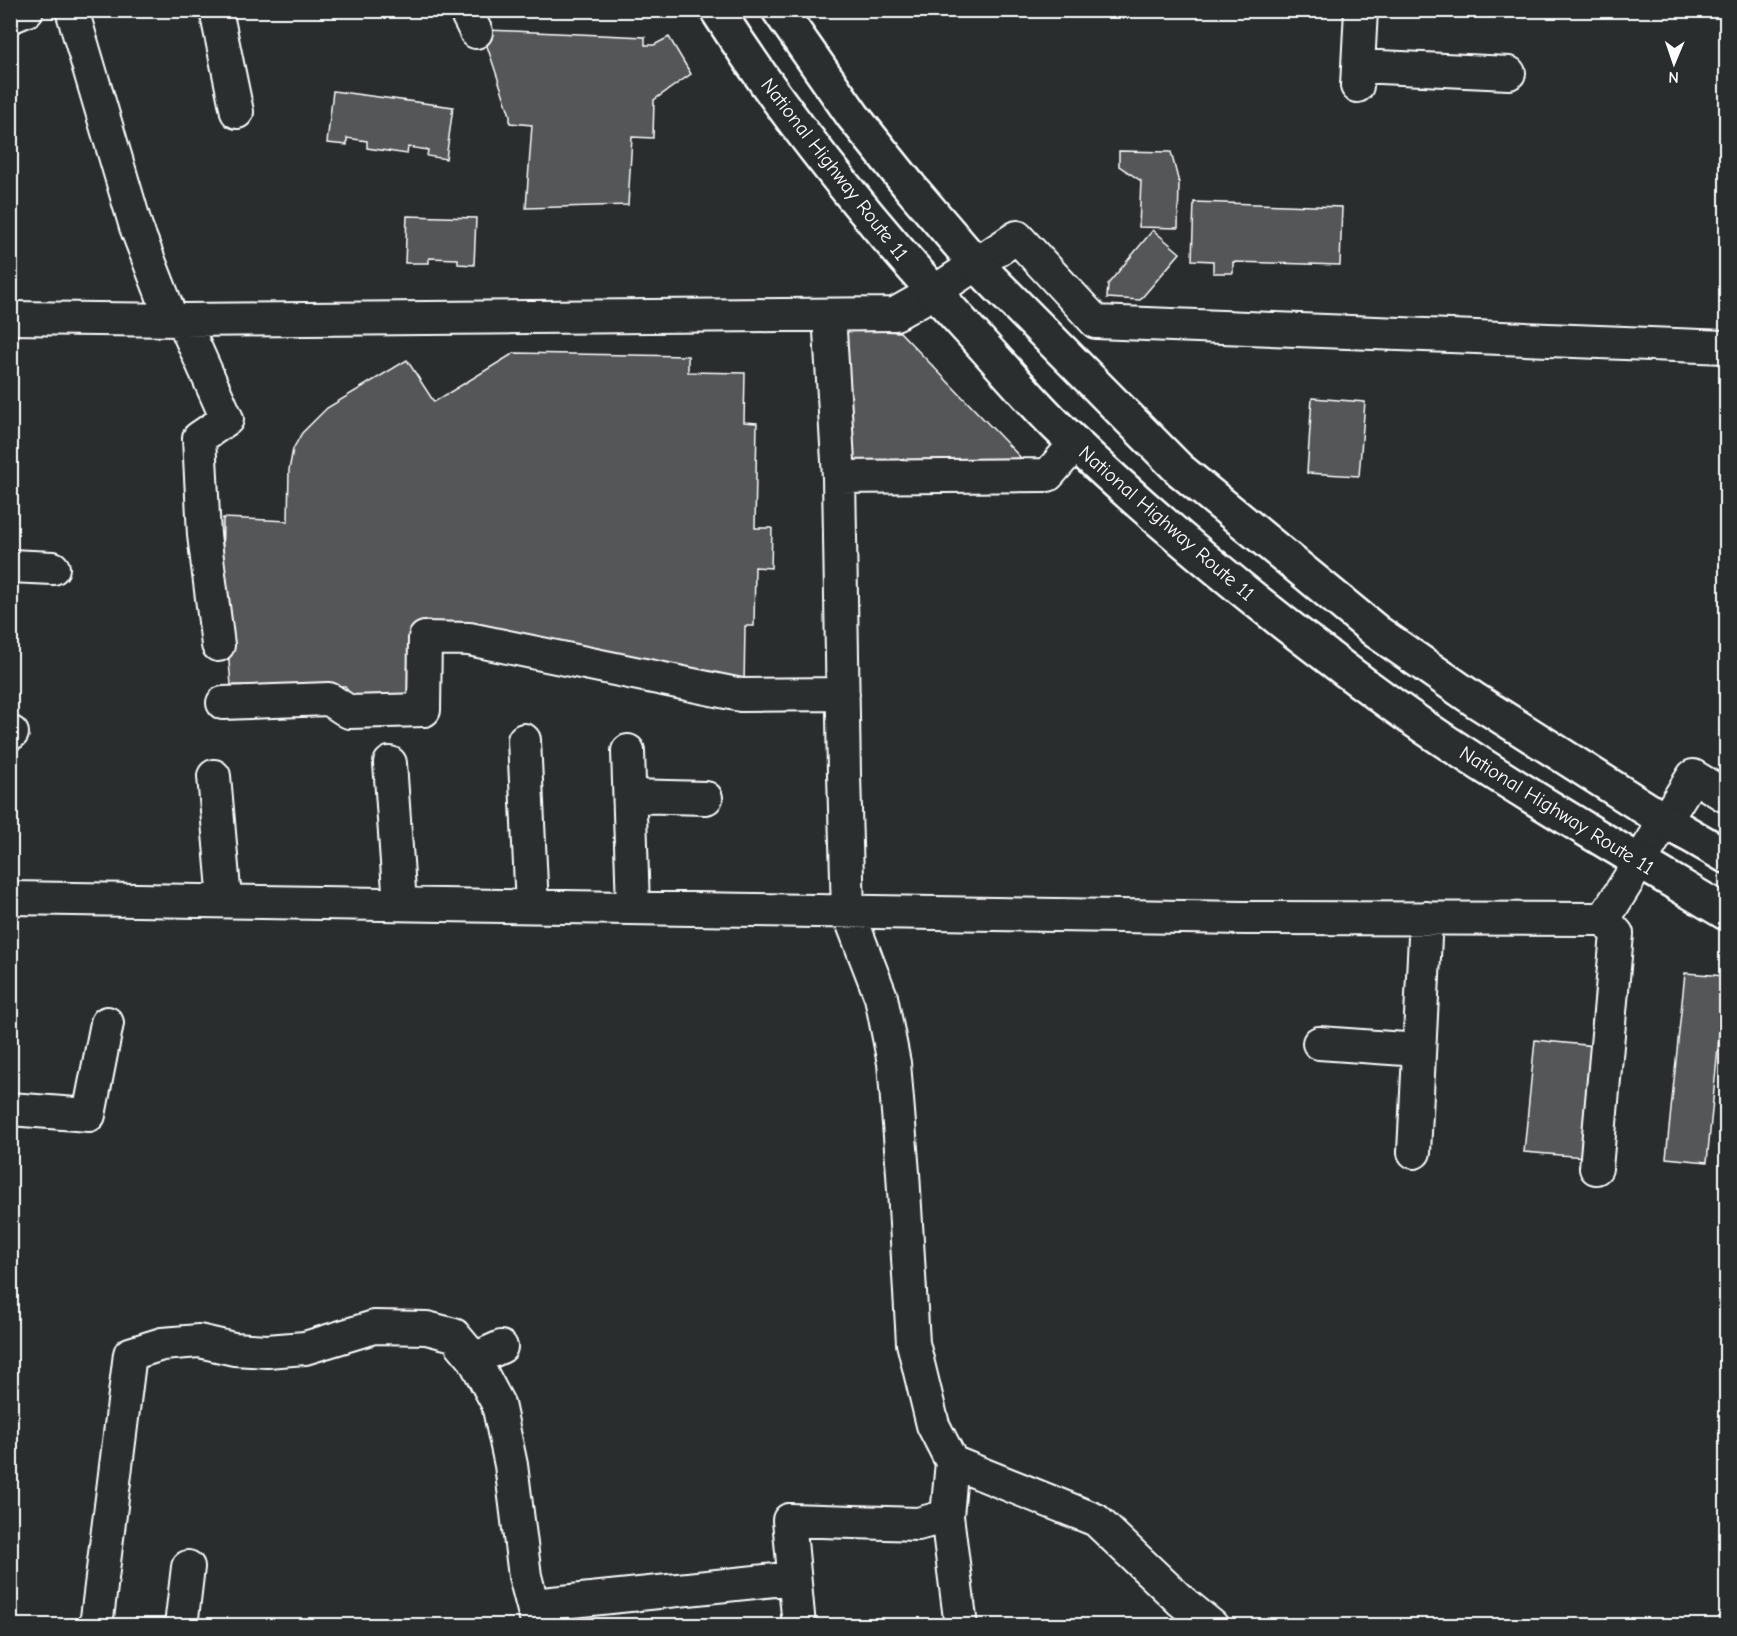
<svg xmlns="http://www.w3.org/2000/svg" width="1737" height="1636" font-family="'Comic Neue',sans-serif">
<style>
.building{fill:#555758;stroke:#fff;stroke-width:1.5}
.lines{fill:none;stroke-linecap:round;stroke-linejoin:round}
.minor-casing{stroke:#fff;stroke-width:36}
.trunk-casing{stroke:#fff;stroke-width:38}
.minor{stroke:#2a2d2e;stroke-width:32}
.trunk{stroke:#2a2d2e;stroke-width:33}
.labels{text-anchor:middle;stroke-width:6;stroke-linejoin:round;paint-order:stroke}
.street-label{font-size:20px;fill:#fff;stroke:#2a2d2e}
</style>
<rect width="100%" height="100%" fill="#2a2d2e"/>
<filter id="ink" filterUnits="userSpaceOnUse"><feTurbulence type="fractalNoise" baseFrequency=".0167" numOctaves="2"/><feDisplacementMap in="SourceGraphic" scale="12" xChannelSelector="R" yChannelSelector="G"/><feConvolveMatrix kernelMatrix="1 2 1 2 8 2 1 2 1" color-interpolation-filters="sRGB"/></filter>
<g filter="url(#ink)">
<path class="building" d="M487 30 645 37V45H654L669 37 691 74 654 100 653 138 632 137 628 205 526 208 532 125 510 123V115L487 46Z
M333 91 453 107 446 159 427 156 428 150 408 147 407 154 367 148V141L347 138V145L327 143Z
M1119 151 1171 152 1179 183 1178 228 1139 227 1141 181 1119 166Z
M1194 202 1342 207 1340 265 1233 262V273H1213V261L1192 260Z
M407 216 476 218 474 265 458 264V259L429 258V263H405Z
M1153 230 1180 253 1140 300 1107 298 1108 284Z
M840 328 900 332 1023 460 845 463Z
M514 353 688 356V372L745 373 744 422 757 423 755 528H772L771 568 755 567 754 626H745L744 686 462 626 417 625 415 696 350 695 345 686 231 685 222 580 223 518 288 521 289 470 293 449 302 433 327 408 407 360 434 402Z
M1312 398 1365 402 1359 476 1307 473Z
M1685 973 1725 976 1707 1162 1666 1158Z
M1535 1040 1595 1046 1584 1157 1524 1152Z"/>
<g class="lines">
<defs>
<path id="minor" d="M72 10 136 227 172 320
M216 10 237 112
M465 10 476 32
M10 17 27 10
M1358 66 1509 73
M1357 86 1361 10
M829 315 839 477 844 775 848 911 881 997 894 1063 903 1173 913 1343 933 1425 952 1462 947 1516 961 1626
M10 318 183 320 895 314 934 292 1017 237 1096 322 1726 347
M183 320 227 419 199 438 204 535 218 645
M839 477 1048 475 1076 443
M10 566 53 568
M223 703 329 699 349 712 424 710 425 638 469 639 741 695 843 694
M10 733H12
M524 740 532 906
M628 751 633 907
M390 763 400 904
M214 776 225 901
M630 796 706 798
M10 898 1245 918 1604 919 1693 776 1726 796
M1319 1043 1419 1050
M10 1109 89 1115 107 1023
M1414 1152 1426 918
M1596 1168 1617 934 1604 919
M501 1347 474 1359 498 1404 511 1465 525 1576 538 1626
M952 1462 1096 1520 1180 1600 1212 1626
M533 1605 794 1578
M96 1626 130 1354 162 1344 199 1341 234 1349 267 1351 305 1348 374 1327 427 1328 454 1335 474 1359
M181 1626 188 1567
M799 1626 789 1520 918 1524 947 1516"/>
<path id="trunk" d="M717 10C790 125 876 229 968 329 999 362 1028 398 1061 430 1132 499 1207 562 1284 623 1337 664 1389 704 1445 741 1536 801 1632 857 1726 913
M779 10 853 116 910 187 976 264 1180 470 1377 632 1475 700 1664 820 1726 856"/>
</defs>
<use href="#minor" class="minor-casing"/>
<use href="#trunk" class="trunk-casing"/>
<use href="#minor" class="minor"/>
<use href="#trunk" class="trunk"/>
</g>
</g>
<g class="labels">
<g class="street-label">
<text transform="translate(835 169) rotate(52)" y="7">National Highway Route 11</text>
<text transform="translate(1167 523) rotate(41)" y="7">National Highway Route 11</text>
<text transform="translate(1557 810) rotate(32)" y="7">National Highway Route 11</text>
</g>
</g>
<rect width="1737" height="1636" fill="none" stroke="#2a2d2e" stroke-width="36"/>
<rect x="18" y="18" width="1701" height="1600" fill="none" stroke="#fff" stroke-width="2" filter="url(#ink)"/>
<g transform="translate(1674 63) rotate(182)" stroke="#2a2d2e" stroke-width="4.5" paint-order="stroke">
<path d="M0-4.5L10 22L0 15L-10 22Z" fill="#ffffff"/>
<text y="-9" font-size="16" font-weight="bold" text-anchor="middle" fill="#ffffff">N</text>
</g>
</svg>
